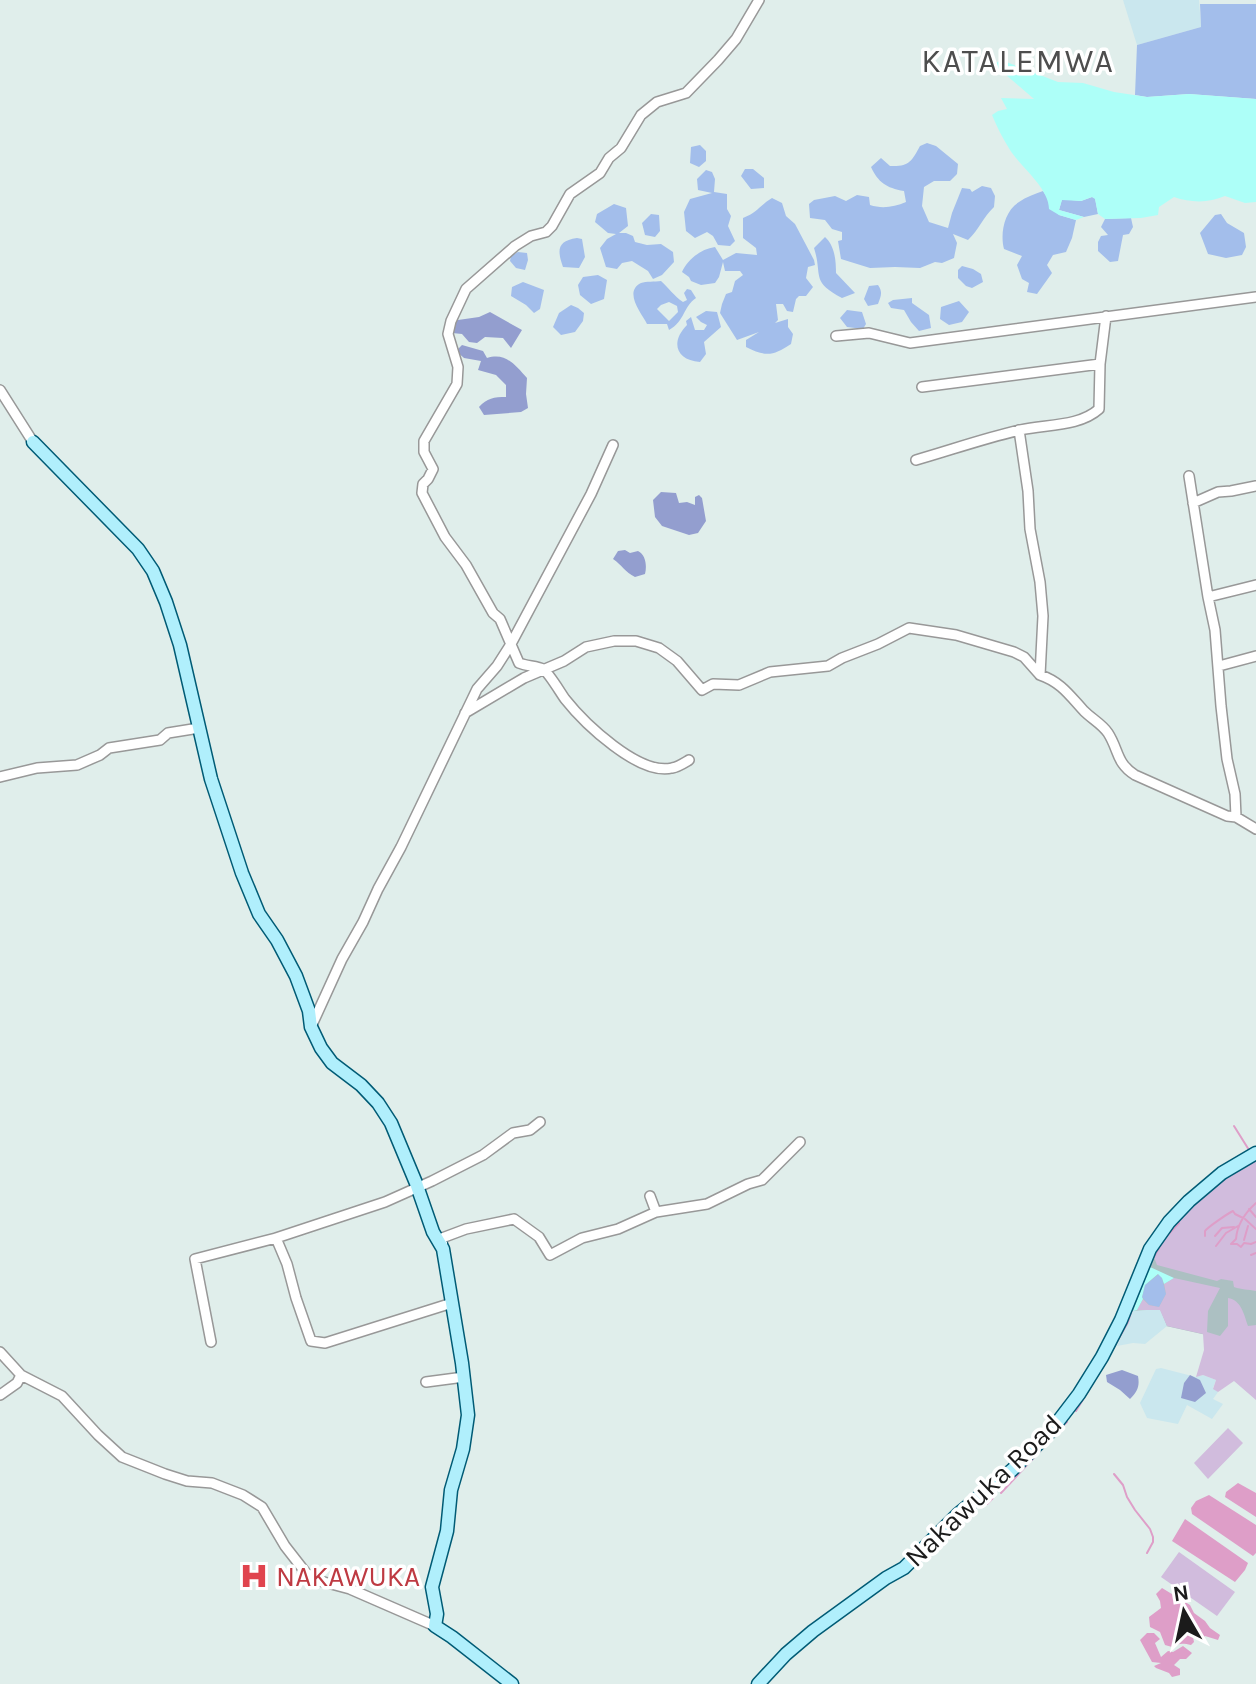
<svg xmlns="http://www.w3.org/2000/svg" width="1256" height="1684" font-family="Karla,sans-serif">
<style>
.construction{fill:#acc0c2}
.farmland{fill:#cae7ee}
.grass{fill:#a3beeb;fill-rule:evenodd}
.forest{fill:#939ecf}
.wetland{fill:#d1bcdd}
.sand{fill:#adfff8}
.water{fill:#de9ec8}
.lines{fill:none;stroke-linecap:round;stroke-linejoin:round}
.stream{stroke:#de9ec8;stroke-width:2}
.street-casing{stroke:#989898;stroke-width:12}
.secondary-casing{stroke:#005b75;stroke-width:15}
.street{stroke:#fff;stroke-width:9}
.secondary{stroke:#b0effc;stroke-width:12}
.labels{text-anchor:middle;stroke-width:7;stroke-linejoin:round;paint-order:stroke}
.street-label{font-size:28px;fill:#1b1b1b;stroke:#fff}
.health-label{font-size:28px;fill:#be3a42;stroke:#fff;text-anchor:start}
.quarter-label{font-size:32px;letter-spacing:2px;fill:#4e4e4e;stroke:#fff}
</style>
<rect width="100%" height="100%" fill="#e0eeeb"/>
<path class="construction" d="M1153 1256 1188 1269 1256 1285V1346L1166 1326 1160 1310 1131 1311Z"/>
<path class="farmland" d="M1123 0H1199L1201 27 1137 45Z
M1160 1309 1167 1326 1145 1344 1133 1343 1117 1346 1133 1311Z
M1161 1368 1196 1377 1203 1375 1216 1380 1213 1388 1218 1392 1213 1399 1223 1404 1212 1419 1187 1405 1178 1424 1147 1418 1140 1403 1156 1369Z"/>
<path class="grass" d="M1200 4H1256V99L1189 94 1147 97 1135 95 1137 45 1201 27Z
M927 143 936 146 958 164 957 174 950 181H934L924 187 922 206 929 222 948 228 952 213 962 188 970 189 972 192 982 186 991 188 995 196 994 207C983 217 979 230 968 240L953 234 957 243 954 258 942 263 935 262 920 268 895 267 870 268 841 259 838 241 842 240V232L832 229 825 220 810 218 809 204 814 200 835 196 846 201 857 195 869 197 870 205C882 209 894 207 906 202L904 191C886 188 878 182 871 167L881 158 890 166C909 167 912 161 920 146Z
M700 145 706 151V161L699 167 690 163 691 147Z
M745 169H753L764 178V188L751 189 741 176Z
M706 170 712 172 715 179 714 192 727 194V209L731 216 728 226 735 241 730 246 718 245 713 236 707 232 695 238 686 231 684 212 690 199 712 193 698 190 697 179Z
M1043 191 1059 215 1076 220 1072 238 1066 252 1053 255 1047 265 1052 273 1037 294 1027 292 1029 283 1022 279 1017 265 1022 256 1004 249C1000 234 1004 211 1019 202 1026 197 1035 194 1043 191Z
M1092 197 1095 198 1098 214 1084 217 1059 210 1062 199 1081 201Z
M772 198 782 203 786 216 795 224 814 260 815 265 808 267 806 278 813 287 806 296H799L796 299 793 312 787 311 783 304H776L778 320 775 323 788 319V327L793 334 791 344C773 356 766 357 746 347V340L759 332 737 340 720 313 722 304 726 294 732 292 735 281 743 275 740 271H725L723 262 719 277 715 283 701 285 691 281 689 277 682 272C688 259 701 249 715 247L723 260 736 253 757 255 756 248 743 238V218C758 212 759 206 772 198Z
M614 204 626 208 628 226 619 233H626L633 236 635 242 647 245 661 244 673 252 674 262 662 275 653 279 648 271 632 261 622 263 617 269 606 267 600 248 607 239 616 234 608 233 595 222 597 214Z
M651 214 659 215 660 231 655 237 645 235 642 223Z
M1221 214 1227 223 1244 233 1246 247 1242 255 1226 258 1208 254 1200 233 1215 215Z
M1131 218 1133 227 1129 234 1123 235 1118 261 1110 262 1098 251V242L1101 236 1108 235 1101 227 1105 219Z
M825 237C835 246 836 261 836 273L855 293 842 298C810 281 823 276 814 248Z
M577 238 582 239 585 257 579 268 563 267C557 250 557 241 577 238Z
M518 252 527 253 528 260 525 270 516 268 510 261 511 256Z
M962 266 973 269 981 274 983 282 972 288 966 286 958 278V270Z
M598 275 607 280 604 299 591 304 580 295 578 285 583 277Z
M661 281C669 288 674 296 683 302L687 300 684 293 687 289 691 290 696 298C683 307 685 321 669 330L667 324H647C642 314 623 292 641 283 646 281 655 282 661 281ZM669 302 677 306 678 312 669 321 657 309 661 305Z
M523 282 544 290 540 309 534 313 526 305 511 296 512 287Z
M878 285C883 292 881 296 878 304L868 306 864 299 869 286Z
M912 298V303L929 315 931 328 919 331 911 322 904 310 891 308 888 303 893 300Z
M959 301 969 312 962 322 949 325 940 319 941 307Z
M571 305 578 308 584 313 583 321 575 332 561 335 553 327 559 313Z
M847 310 862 312 866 324 863 329 847 327 840 318Z
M706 311 717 312 721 327 704 342 706 354 700 362C676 360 670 342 687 325L686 321 691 317 695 330H704L707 325 701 322 696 317Z
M1159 1274 1162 1278 1166 1294 1159 1307 1149 1305 1142 1297 1145 1285Z"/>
<path class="forest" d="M490 312 522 330 511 348 503 338 485 337 477 343 469 342 462 334 452 333 451 321 479 317Z
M462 345 483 351 487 358C506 352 515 365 527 378L526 394 528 408 521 412 484 415 479 407C487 398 494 397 506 397V385L496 375 478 370 481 361 464 358 456 351Z
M661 492 676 493 679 503 687 502 695 505V497L699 495 702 498 706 521 698 533 689 535 662 526 655 517 653 500Z
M625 550 630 553 638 551C646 555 647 566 645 574L635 577C625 572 622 565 613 559L618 551Z
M1122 1370 1138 1376C1140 1387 1137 1392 1130 1399L1120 1390 1107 1382 1106 1375Z
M1190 1375 1200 1380 1206 1393 1195 1402 1181 1398 1184 1383Z"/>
<path class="wetland" d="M1256 1158V1291C1248 1289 1242 1290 1234 1287L1233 1281 1221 1279 1217 1281 1157 1265 1154 1257C1178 1215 1214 1182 1256 1158Z
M1174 1278 1220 1288 1208 1311 1207 1332 1220 1336 1228 1326V1298C1241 1300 1244 1314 1248 1326L1256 1325V1400L1234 1381 1218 1392 1213 1389 1216 1380 1203 1375 1196 1377 1204 1350 1203 1334 1167 1326 1160 1310H1137L1143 1299 1149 1305 1159 1307 1166 1294 1164 1284Z
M1228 1428 1243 1443 1208 1479 1194 1463Z
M1179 1552 1235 1592 1217 1616 1161 1577Z"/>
<path class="sand" d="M1001 60 1058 82 1083 83 1114 92 1147 97 1189 94 1256 99V202L1245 203 1225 196C1209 203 1191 203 1174 197L1159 207 1158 215 1141 218 1105 219 1098 214 1095 199 1092 197 1081 201 1062 200 1059 210 1084 217 1076 220 1059 215 1049 209C1049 188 1021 167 1010 150 1003 139 997 127 992 115L998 111 1007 109 1001 98 1034 99 998 68 996 63Z
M1150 1267 1174 1278 1164 1284 1162 1278 1158 1274 1145 1285 1142 1297 1143 1299 1137 1310 1133 1311Z"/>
<path class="water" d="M1238 1483 1256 1493V1517L1225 1497 1226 1492Z
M1209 1495 1256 1525V1553L1253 1556 1192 1514 1191 1508 1196 1501Z
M1185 1519 1248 1563 1245 1570 1235 1582 1172 1541Z
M1162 1588 1190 1605 1194 1613 1205 1621 1210 1628 1220 1635 1218 1640 1205 1636 1199 1641 1196 1636 1193 1637 1194 1642 1191 1645C1183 1643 1179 1643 1172 1647L1165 1645 1160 1632 1150 1627 1149 1617 1161 1608 1160 1601 1156 1594Z
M1147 1633H1154L1160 1639 1155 1643 1161 1657 1168 1651 1173 1652 1183 1646 1192 1653 1186 1659H1180L1174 1665 1180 1669V1675L1172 1677 1169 1673 1156 1668 1154 1666 1161 1663 1152 1662 1140 1640Z"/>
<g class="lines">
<path class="stream" d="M1234 1126 1249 1150
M1256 1203C1246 1212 1237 1225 1236 1239L1231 1244H1237L1241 1247 1244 1243 1251 1244 1256 1242
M1249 1209 1256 1217
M1245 1219 1256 1229
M1205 1236V1231C1208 1227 1227 1214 1233 1211L1235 1214 1243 1218
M1215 1236 1222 1228 1234 1227
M1244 1240 1248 1226
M1216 1246 1226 1233 1238 1226
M1251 1255 1256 1253
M1154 1257 1164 1239 1179 1223
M1113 1349 1128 1322 1134 1303
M1076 1411 1093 1383
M1058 1430 1067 1422
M1114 1474 1123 1485 1127 1497 1135 1510 1150 1529 1153 1537V1542L1147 1553
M1001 1493 1042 1449
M987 1504 993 1498"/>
<defs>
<path id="street" d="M836 336 869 333 910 343 1256 297
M922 387 1100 364
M0 390 33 442
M1019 430 1028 491 1030 529 1040 582 1043 616 1040 675C1061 682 1070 696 1084 711 1092 719 1102 724 1108 733 1119 750 1116 763 1135 775L1227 816 1236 817 1256 829
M916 460C951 450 985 438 1020 430 1046 424 1079 427 1099 409L1100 364 1106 316
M1189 476 1208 597 1215 630 1221 706 1227 759 1235 794 1236 817
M1193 503 1218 492 1231 491 1256 486
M1208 597 1256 585
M1219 666 1256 656
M465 713 524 678 564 661 586 647 614 641H636L659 648 677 661 702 690 713 684 739 685 770 672 828 666 842 658 878 644 909 628 956 635 1014 652 1024 657 1040 675
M689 760C684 763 678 767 672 768 639 776 584 723 565 699 560 692 549 673 543 669 537 666 526 666 519 663L500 619 493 613 466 565 445 537 422 493 423 484 428 479 433 469 424 452V441L457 384 458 367 448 334 451 321 466 289 515 246 531 236 546 232 552 226 570 194 600 173 609 158 621 148 641 115 657 102 686 93 718 60 736 39 759 0
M0 777 37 768 77 765 100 755 109 748 160 740 168 733 199 728
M311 1027 342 959 363 922 378 889 401 847 477 689 497 666 511 644 591 494 613 445
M656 1212 707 1204 748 1184 762 1180 800 1142
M443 1249 442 1238 466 1229 514 1219 539 1237 550 1255 582 1238 618 1229 656 1212 650 1196
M452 1303 325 1343 311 1341 296 1298 287 1264 276 1238 385 1202 432 1181 483 1155 513 1133 530 1130 540 1122
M211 1342 195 1259 276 1238
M0 1352 21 1375 62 1396 98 1435 122 1457 165 1474 187 1481 212 1483 243 1495 262 1507 285 1546 306 1573 320 1581 350 1589 435 1626
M426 1382 464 1377
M0 1395 17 1383 21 1375"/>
<path id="secondary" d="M33 442 138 549 153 571 166 602 180 645 211 779 242 873 259 914 277 940 296 976 309 1011 311 1027 321 1048 332 1063 361 1085 378 1103 391 1123 416 1183 433 1232 443 1249 462 1363 468 1415 463 1449 451 1490 447 1531 432 1587 437 1614 435 1626 452 1637 512 1684
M758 1684 786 1654 813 1631 886 1578 904 1568 958 1514 1012 1470 1050 1432 1079 1394 1102 1357 1121 1320 1150 1249 1169 1222 1189 1201 1222 1173 1256 1153"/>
</defs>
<use href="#street" class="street-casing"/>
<use href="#secondary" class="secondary-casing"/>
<use href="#street" class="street"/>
<use href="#secondary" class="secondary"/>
</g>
<defs>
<symbol id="hospital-bare" viewBox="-9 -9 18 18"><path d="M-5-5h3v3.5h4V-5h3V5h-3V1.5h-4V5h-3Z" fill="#e0444e" stroke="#fff" stroke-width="2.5" paint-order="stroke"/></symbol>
</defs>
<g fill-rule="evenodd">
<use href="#hospital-bare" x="234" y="1556" width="40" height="40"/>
</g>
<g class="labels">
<g class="street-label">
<text transform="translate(983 1490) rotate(-44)" y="10">Nakawuka Road</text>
</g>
<g class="health-label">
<text x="276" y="1586">NAKAWUKA</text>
</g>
<g class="quarter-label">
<text x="1018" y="72">KATALEMWA</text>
</g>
</g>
<g transform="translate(1184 1612) rotate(351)" stroke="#ffffff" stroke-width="6" paint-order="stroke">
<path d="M0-6L14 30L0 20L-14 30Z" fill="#1b1b1b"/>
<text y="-12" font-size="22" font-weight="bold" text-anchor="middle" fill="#1b1b1b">N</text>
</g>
</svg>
